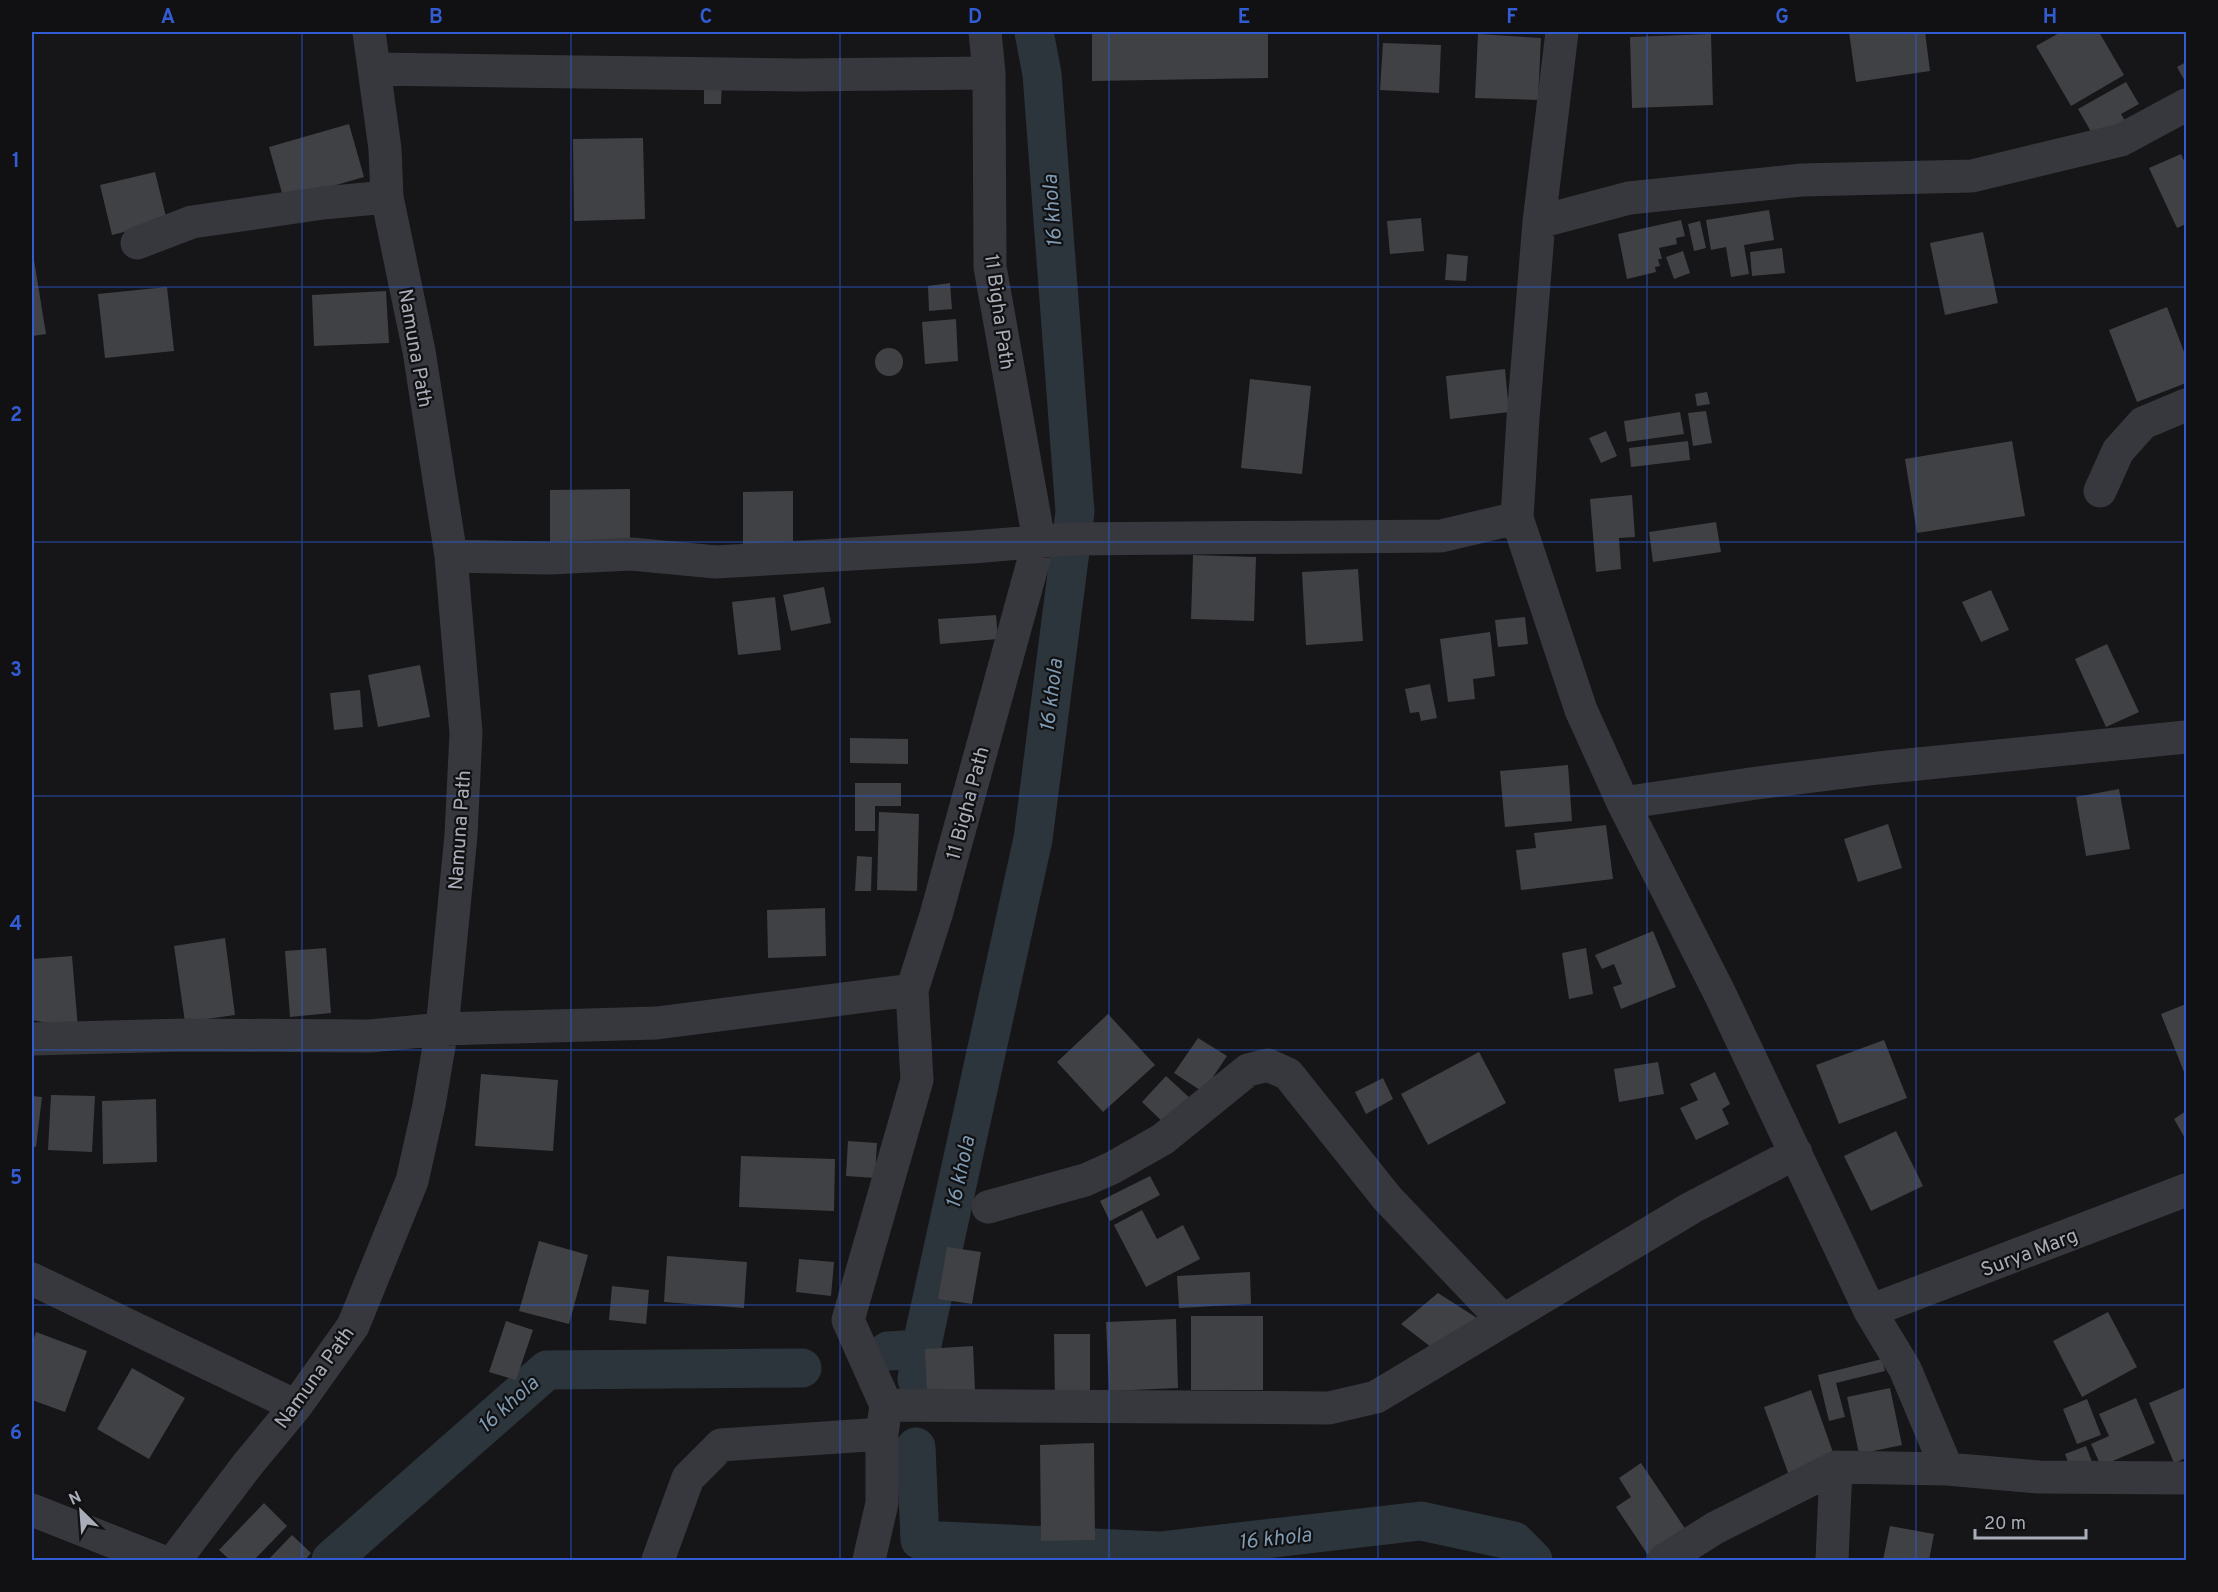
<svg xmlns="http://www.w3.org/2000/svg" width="2218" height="1592" font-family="Overpass,sans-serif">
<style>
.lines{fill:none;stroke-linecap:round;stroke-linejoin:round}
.canal{stroke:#2c353c;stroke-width:39}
.building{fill:#404145}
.minor{stroke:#37383d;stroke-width:33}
.grid{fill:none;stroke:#325cd3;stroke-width:1.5;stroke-opacity:0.55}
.labels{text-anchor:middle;stroke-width:4.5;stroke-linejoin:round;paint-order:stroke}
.street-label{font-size:20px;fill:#a8adb8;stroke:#111113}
.water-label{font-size:21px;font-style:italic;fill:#7f9bb3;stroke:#111113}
.neatline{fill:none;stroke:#325cd3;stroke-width:2}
.grid-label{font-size:20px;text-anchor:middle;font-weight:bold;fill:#325cd3}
</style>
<rect width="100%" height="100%" fill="#161618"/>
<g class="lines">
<path class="canal" d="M888 1351 921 1349
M917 1379 921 1349 1033 839 1075 512 1042 74 1034 32
M916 1447 920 1540 1160 1551 1421 1521 1514 1541 1533 1560
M331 1560 547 1370 802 1368"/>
</g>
<path class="building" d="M1092 32H1268V78L1092 81Z
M1849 32H1925L1930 71 1856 82Z
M2061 32H2099L2124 75 2071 106 2036 46Z
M1478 34 1541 38 1538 100 1475 98Z
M1711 34 1713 105 1632 108 1630 37Z
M1383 43 1441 45 1439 93 1380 90Z
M2186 62V83L2177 67Z
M704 79 722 80 721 104H704Z
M2126 82 2139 104 2121 114 2128 126 2098 144 2078 109Z
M349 124 364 177 284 200 269 147Z
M643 138 645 219 574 221 573 139Z
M2181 154 2186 165V224L2177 228 2149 168Z
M155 172 167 221 112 235 100 185Z
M1769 210 1774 240 1744 245 1749 274 1731 277 1726 247 1711 250 1706 220Z
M1421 218 1424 251 1390 254 1387 221Z
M1681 220 1685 236 1676 238 1677 244 1659 248 1662 259H1658L1660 266 1655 267 1656 272 1627 279 1618 234Z
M1700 221 1706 248 1694 251 1688 224Z
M1983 232 1998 303 1945 315 1930 243Z
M1782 248 1785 273 1752 276 1750 252Z
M1683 251 1690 273 1674 279 1666 257Z
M1447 254 1468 256 1466 281 1445 280Z
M34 260 46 334 32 336V261Z
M950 283 952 309 929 311 928 286Z
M167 287 174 351 105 358 98 294Z
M386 291 389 343 314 346 312 295Z
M2167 307 2186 357V383L2137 402 2109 330Z
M956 319 958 361 925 364 922 322Z
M875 362a14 14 0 1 1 28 0a14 14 0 1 1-28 0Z
M1505 369 1509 412 1450 419 1446 376Z
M1250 379 1311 386 1302 474 1241 468Z
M1707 392 1710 404 1697 406 1695 394Z
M1706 411 1712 443 1693 446 1688 413Z
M1680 412 1684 434 1627 442 1624 421Z
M1606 431 1617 456 1601 463 1589 438Z
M1688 441 1690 460 1631 467 1629 448Z
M2012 441 2025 516 1917 533 1905 459Z
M630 489V545L550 547V490Z
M793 491V545L743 544V492Z
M1632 495 1635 537 1619 538 1621 569 1596 572 1590 499Z
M1716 522 1721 552 1653 562 1649 532Z
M1193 555 1256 557 1254 621 1191 619Z
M1358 569 1363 641 1306 645 1302 572Z
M824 587 831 623 791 631 783 595Z
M1991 590 2009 630 1981 642 1962 602Z
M775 597 781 650 738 655 732 602Z
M996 615 998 639 940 644 938 619Z
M1525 617 1528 644 1498 647 1495 620Z
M1490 632 1495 676 1473 679 1475 699 1448 702 1440 639Z
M2107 644 2139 712 2106 727 2075 659Z
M420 665 430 717 378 727 368 675Z
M1430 684 1437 718 1421 721 1419 712 1410 713 1405 689Z
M360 690 363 727 334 730 330 693Z
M850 738 908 739V764L850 763Z
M1568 765 1572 821 1505 827 1500 771Z
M855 783H901V806H875V831H855Z
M2119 789 2130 849 2086 856 2076 797Z
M879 812 919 814 917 891 877 890Z
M1888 824 1902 868 1858 882 1844 839Z
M1606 825 1613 879 1521 890 1516 850 1536 848 1534 833Z
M857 856 872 857 871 891H855Z
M825 908 826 956 768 958 767 910Z
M1653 931 1676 987 1621 1009 1613 987 1622 984 1614 964 1602 969 1595 955Z
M225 938 235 1015 185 1022 174 946Z
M326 948 331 1013 290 1017 285 951Z
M1586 948 1593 994 1569 999 1562 953Z
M72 956 78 1029 32 1020V959Z
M2186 1004V1077L2161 1014Z
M1108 1014 1155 1065 1103 1112 1057 1062Z
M1198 1038 1227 1056 1203 1092 1174 1073Z
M1884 1040 1907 1098 1839 1124 1816 1065Z
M1479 1052 1506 1103 1428 1145 1401 1094Z
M1658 1062 1664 1094 1619 1102 1614 1069Z
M1715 1072 1730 1104 1722 1109 1729 1124 1696 1140 1680 1108 1698 1100 1690 1084Z
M481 1074 558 1080 553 1151 475 1146Z
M1166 1076 1192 1100 1167 1126 1142 1102Z
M1383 1078 1393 1099 1366 1114 1355 1092Z
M51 1095 95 1096 92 1152 48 1150Z
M32 1096 42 1097 36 1147 32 1146Z
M156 1099 157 1162 103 1164 102 1101Z
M2186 1111V1140L2174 1119Z
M1896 1131 1923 1186 1871 1211 1844 1156Z
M848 1141 877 1143 875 1178 846 1176Z
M741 1156 835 1159 834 1211 739 1207Z
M1150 1176 1160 1195 1110 1221 1100 1201Z
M1142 1210 1157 1239 1183 1225 1200 1259 1146 1287 1114 1225Z
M539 1241 588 1255 569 1324 519 1311Z
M947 1247 981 1252 972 1304 938 1299Z
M667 1256 747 1262 744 1308 664 1302Z
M799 1259 834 1262 831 1296 796 1292Z
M1250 1272 1251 1304 1179 1308 1177 1276Z
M612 1286 649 1290 646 1324 609 1320Z
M1438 1293 1477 1318 1431 1347 1401 1324Z
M2108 1312 2137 1367 2082 1397 2053 1341Z
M1191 1316H1263V1390H1191Z
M1176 1319 1178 1388 1109 1391 1106 1322Z
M506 1321 533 1330 516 1380 489 1372Z
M36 1332 87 1351 65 1412 32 1400V1344Z
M1054 1334H1090V1399L1055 1400Z
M973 1346 975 1390 927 1393 925 1349Z
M1882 1359 1885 1371 1836 1383 1845 1417 1829 1421 1818 1375Z
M132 1368 185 1398 149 1459 97 1429Z
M2186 1387V1458L2174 1463 2149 1403Z
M1890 1388 1902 1445 1859 1454 1847 1397Z
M1811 1390 1836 1461 1790 1478 1764 1407Z
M2136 1398 2155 1443 2101 1466 2091 1444 2109 1436 2099 1414Z
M2087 1399 2101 1435 2077 1444 2063 1409Z
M1094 1443 1095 1540 1041 1541 1040 1445Z
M2086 1446 2092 1462 2071 1470 2065 1454Z
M1641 1463 1686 1530 1648 1555 1616 1507 1631 1497 1619 1478Z
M264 1503 287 1526 254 1560H230L219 1550Z
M1890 1526 1934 1534 1929 1560H1883Z
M292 1535 311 1553 305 1560H268Z"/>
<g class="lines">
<path class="minor" d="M1562 32 1539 222 1523 418 1517 518 1581 710 1623 803 1720 994 1870 1311 1905 1369 1947 1469 1836 1467 1715 1528 1664 1560
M375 69 799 75 989 73
M1539 222 1629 198 1802 180 1972 176 2121 140 2186 105
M137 243 192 222 323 203 387 197
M2100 491 2118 451 2143 423 2186 405
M451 556 550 558 631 554 716 562 973 547 1070 539 1441 536 1517 518
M1623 803 1757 783 1878 768 2186 737
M32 1039 186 1035 370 1036 442 1029 657 1023 912 990
M988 1207 1085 1180 1112 1168 1163 1139 1248 1070 1268 1065 1288 1074 1387 1198 1503 1320
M32 1279 296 1406
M1870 1311 2186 1190
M886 1405 1329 1408 1376 1397 1691 1208 1796 1153
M1947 1469 2039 1477 2186 1478
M32 1510 159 1560
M175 1560 248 1464 296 1406 353 1326 412 1181 429 1105 442 1029 461 835 466 733 451 556 419 351 387 197 385 149 369 32
M658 1560 688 1478 721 1445 882 1434
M869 1560 882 1503V1434L886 1405 848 1320 917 1080 912 990 936 915 1039 541 990 267 989 73 985 32
M1832 1560 1836 1467"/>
</g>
<path class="grid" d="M302 32V1560M571 32V1560M840 32V1560M1109 32V1560M1378 32V1560M1647 32V1560M1916 32V1560M32 287H2186M32 542H2186M32 796H2186M32 1050H2186M32 1305H2186"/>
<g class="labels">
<g class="street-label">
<text transform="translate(1000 312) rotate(82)" y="7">11 Bigha Path</text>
<text transform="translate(416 348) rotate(80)" y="7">Namuna Path</text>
<text transform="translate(967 803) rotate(-75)" y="7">11 Bigha Path</text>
<text transform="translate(459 830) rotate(-86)" y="7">Namuna Path</text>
<text transform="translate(2029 1252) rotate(-21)" y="7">Surya Marg</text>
<text transform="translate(314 1377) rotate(-54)" y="7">Namuna Path</text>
</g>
<g class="water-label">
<text transform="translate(1052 211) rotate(-94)" y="7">16 khola</text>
<text transform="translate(1051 695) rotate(-83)" y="7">16 khola</text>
<text transform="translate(960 1172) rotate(-78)" y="7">16 khola</text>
<text transform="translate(508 1404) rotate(-42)" y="7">16 khola</text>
<text transform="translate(1275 1538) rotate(-6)" y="7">16 khola</text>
</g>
</g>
<rect width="2218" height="1592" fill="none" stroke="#111113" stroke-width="66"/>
<g transform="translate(81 1511) rotate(335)" stroke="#111113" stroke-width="4.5" paint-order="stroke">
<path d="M0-4.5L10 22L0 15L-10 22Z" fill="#a8adb8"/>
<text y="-9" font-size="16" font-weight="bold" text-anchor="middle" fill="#a8adb8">N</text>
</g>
<path d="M1975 1529v9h111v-9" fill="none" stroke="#a8adb8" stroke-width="3"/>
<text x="1984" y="1529" font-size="18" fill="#a8adb8" stroke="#111113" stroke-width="4.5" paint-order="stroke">20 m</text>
<rect x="33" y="33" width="2152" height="1526" class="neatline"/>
<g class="grid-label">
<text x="168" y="23">A</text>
<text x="436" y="23">B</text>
<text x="706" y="23">C</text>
<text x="975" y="23">D</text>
<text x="1244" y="23">E</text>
<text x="1512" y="23">F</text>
<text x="1782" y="23">G</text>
<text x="2050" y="23">H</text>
<text x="16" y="167">1</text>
<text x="16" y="421">2</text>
<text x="16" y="676">3</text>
<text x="16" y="930">4</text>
<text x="16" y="1184">5</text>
<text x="16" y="1439">6</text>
</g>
</svg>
